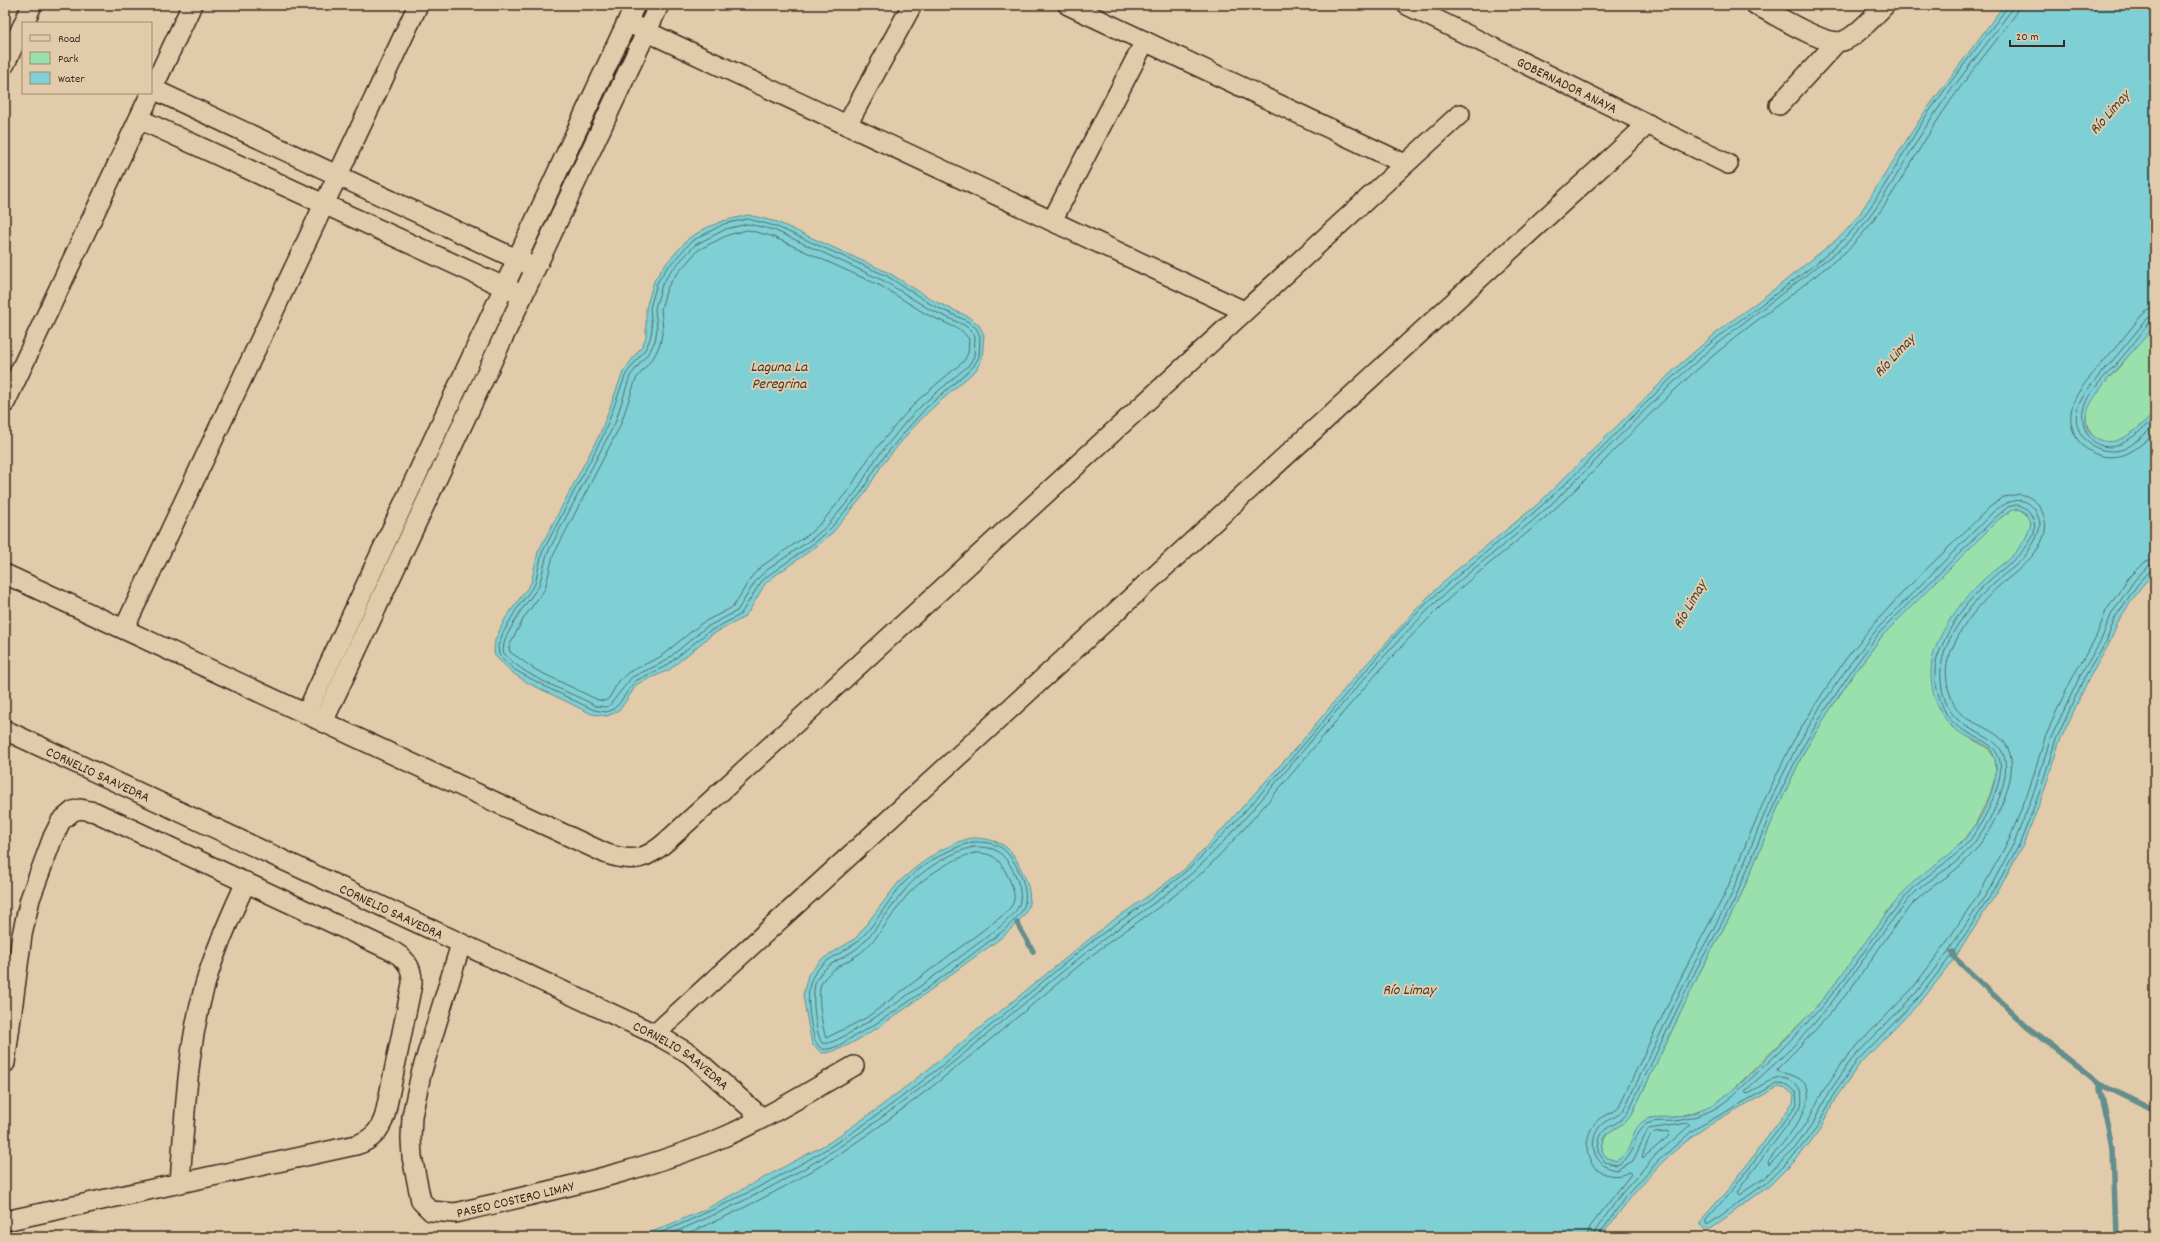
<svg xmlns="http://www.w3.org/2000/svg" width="2160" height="1242" font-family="Dekko,sans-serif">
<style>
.green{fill:#9ae0ad;stroke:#6a8566}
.water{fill:#7ed0d5;stroke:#638e8c;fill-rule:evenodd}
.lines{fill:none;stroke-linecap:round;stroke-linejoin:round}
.shore{stroke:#566c67;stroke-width:1}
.stream{stroke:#638e8c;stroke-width:5.5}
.minor-casing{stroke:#3b2a1e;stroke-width:22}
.minor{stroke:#e2cbab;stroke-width:19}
.labels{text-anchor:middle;stroke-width:4;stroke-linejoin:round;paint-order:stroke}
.street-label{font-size:14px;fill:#3b2a1e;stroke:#e2cbab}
.water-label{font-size:15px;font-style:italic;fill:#423b30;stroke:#e2cbab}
</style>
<rect width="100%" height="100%" fill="#e2cbab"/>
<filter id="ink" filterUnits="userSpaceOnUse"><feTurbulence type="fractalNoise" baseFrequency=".025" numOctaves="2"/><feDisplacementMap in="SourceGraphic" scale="8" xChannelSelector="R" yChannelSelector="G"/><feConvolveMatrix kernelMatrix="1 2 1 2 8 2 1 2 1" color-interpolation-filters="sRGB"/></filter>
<g filter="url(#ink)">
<path class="green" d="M2155 323V413C2146 421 2130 437 2118 441 2097 449 2080 427 2088 407 2094 391 2110 378 2120 366 2132 352 2143 337 2155 323Z
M2018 509C2058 528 1991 573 1977 587L1937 706 1952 727 1989 749 1995 759 1996 774 1990 795 1973 829 1956 849 1890 908 1842 975 1813 1011 1736 1087 1716 1104 1691 1113 1675 1117 1650 1118 1634 1136 1626 1156 1616 1161 1607 1158 1602 1152C1603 1125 1620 1132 1632 1114L1701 970 1738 902 1778 807 1804 752 1827 714 1857 669 1883 635 1999 519 2010 511Z"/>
<path class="water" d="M2004 5H2155C2155 89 2155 173 2155 256 2155 267 2158 316 2155 323 2145 347 2049 420 2101 440 2121 448 2142 424 2155 413V572L2141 587 2120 618 2109 644 2088 680 2059 743 2044 792 2023 845 1996 894 1955 958 1923 999 1859 1065 1835 1099 1820 1130 1801 1154 1769 1186 1710 1229H1704L1700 1224 1703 1218 1731 1186 1793 1103 1794 1095 1787 1089 1778 1087C1751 1102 1721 1116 1696 1134 1657 1161 1629 1199 1601 1237H640L704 1210 830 1142 876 1110 944 1057 1108 924 1161 887 1186 868 1220 832 1302 741 1353 679 1425 600 1453 573 1538 504 1678 366 1722 328 1780 285 1842 235 1857 218 1924 113ZM2018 509 2025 512 2031 524C2023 550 2010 558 1990 574 1968 592 1940 628 1933 656 1926 684 1937 719 1962 734 1970 738 1982 742 1989 748 1995 754 1997 765 1996 773 1994 791 1983 816 1972 830 1954 856 1924 868 1904 892 1882 917 1863 946 1843 973 1823 1001 1800 1025 1776 1049 1758 1067 1739 1087 1717 1102 1707 1110 1689 1115 1676 1117 1665 1118 1651 1115 1642 1122 1628 1134 1635 1151 1616 1161L1607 1158 1602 1151C1603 1125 1620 1132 1632 1114L1701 970 1738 902 1778 807 1804 752 1827 714 1857 669 1883 635 1999 519 2010 511Z
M748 215 777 222 889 273 934 301 969 317 979 325 984 335 982 359 976 370 930 410 911 430 882 465 863 496 833 532 818 545 773 577 765 584 749 611 743 618 711 635 669 670 637 684 621 708 614 713 607 716 592 714 528 683 513 673 495 656 494 651 495 640 505 619 531 583 538 552 600 434 623 372 642 346 646 337V308L654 281 663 267 689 238 706 228 723 221Z
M971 838C992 838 1009 843 1018 863 1024 875 1032 890 1029 903 1028 911 1022 918 1016 924 999 942 976 955 957 970 931 989 849 1055 822 1053L812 1044 808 1024 803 995 808 975 821 960 856 938 898 883 915 868 939 851 958 842Z"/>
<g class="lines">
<path class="shore" d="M748 219 775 226 887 276 932 305 967 321 976 328 980 336 979 357 973 367 927 407 908 428 879 463 860 494 830 529 816 542 770 574 761 582 740 615 708 632 666 666 635 681 618 705 612 710 606 712 594 710 546 687 515 670 499 655 498 646 503 633 516 610 535 584 542 553 603 436 626 374 646 348 650 339 652 329 650 308 657 283 666 269 692 241 724 224Z
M748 224 774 230 884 281 929 309 964 325 972 331 975 337 974 356 969 365 923 404 904 424 875 460 856 492 827 526 813 538 767 570 757 579 737 611 705 628 664 662 632 677 609 706 605 707 596 706C569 691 522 677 503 652L504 643 507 635 520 612 539 586 547 554 615 423 630 376 650 351 655 341 657 329 655 308 662 285 670 272 695 245 726 229Z
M748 230 771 236 881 286 926 314 961 330 969 339 968 353 964 361 919 399 900 420 870 456 850 488 823 521 809 534 762 566 752 576 733 607 702 623 660 657 629 672 619 681 609 698 605 701 598 700 536 670 510 652 509 647 513 638 525 616 545 589 553 556 620 426 636 379 655 355 660 344 663 329 661 309 667 288 675 276 698 250 728 235Z
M2155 309 2148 310 2142 315C2131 328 2121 342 2109 355 2098 369 2081 384 2074 401 2061 433 2089 465 2123 455 2134 452 2146 440 2155 433
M2155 315 2147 319C2136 332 2125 346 2114 359 2102 373 2088 386 2080 402 2066 430 2093 457 2121 450 2132 447 2146 433 2155 425
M2155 321 2150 322C2139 336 2129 350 2117 363 2107 375 2089 390 2084 407 2077 429 2096 456 2121 444 2133 438 2145 427 2155 418
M2017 505C2025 506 2030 511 2033 519 2043 542 2005 566 1991 579 1981 588 1971 598 1963 609 1953 622 1945 638 1939 653 1934 664 1934 678 1937 689 1941 702 1944 716 1956 725 1975 741 2005 741 2000 775 1997 793 1987 814 1977 830 1960 859 1928 870 1907 895 1884 921 1865 952 1844 979 1818 1013 1788 1044 1757 1073 1745 1084 1733 1097 1719 1106 1707 1114 1689 1119 1675 1121 1666 1122 1652 1119 1644 1126 1630 1137 1640 1154 1617 1165L1605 1162 1598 1152C1598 1121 1615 1131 1628 1112L1697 968 1734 901 1774 805 1801 750 1824 712 1854 667 1880 632 1997 516 2008 507Z
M972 842C981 842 991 842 1000 847 1014 855 1028 885 1025 902 1023 914 1011 923 1003 931 954 967 906 1008 853 1037 845 1041 837 1048 828 1049 820 1051 816 1044 814 1037 810 1022 805 992 812 978 821 959 843 954 858 941 875 926 886 903 901 886 919 866 947 849 972 842Z
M973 847C981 847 990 847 997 851 1010 859 1023 886 1020 901 1019 911 1007 920 1000 927 978 943 838 1052 822 1043 815 1033 811 992 816 981 825 961 849 958 863 943 878 927 890 908 904 891 920 871 949 853 973 847Z
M974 853C980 853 986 853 992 856 1002 860 1016 889 1014 900 1013 905 1009 909 1006 913L866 1018 826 1038C822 1027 817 994 821 984 830 966 852 962 866 948 883 932 894 910 909 893 926 876 951 859 974 853Z
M1654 1133 1669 1132 1670 1135 1643 1158 1642 1156 1650 1136Z
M651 1237C713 1211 775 1181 833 1145 921 1089 1000 1016 1081 950 1122 917 1169 891 1205 853 1240 818 1273 780 1305 743 1345 696 1383 647 1427 603 1463 569 1503 540 1540 507 1598 456 1648 396 1707 346 1751 309 1805 277 1846 237 1877 206 1903 151 1928 113 1953 78 1980 44 2006 9L2007 5
M663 1237C723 1212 782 1184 836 1149 924 1092 1002 1020 1083 955 1124 922 1170 896 1207 859 1287 777 1353 683 1434 604 1470 569 1511 541 1547 508 1601 458 1650 401 1706 353 1741 323 1779 297 1815 268 1827 259 1840 250 1851 239 1884 205 1906 155 1933 116 1957 80 1985 47 2010 12L2012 5
M679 1237C734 1214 791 1186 842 1152 928 1095 1007 1025 1087 959 1128 926 1174 901 1211 864 1290 783 1356 689 1437 610 1472 575 1512 547 1548 515 1606 463 1655 404 1714 355 1746 327 1782 303 1815 276 1829 265 1845 254 1857 240 1888 207 1909 164 1934 126 1958 87 1988 52 2015 15L2018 5
M1587 1237 1590 1227 1631 1174 1629 1172C1619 1177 1609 1177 1599 1171 1582 1160 1584 1132 1599 1119 1605 1114 1614 1114 1619 1106L1688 963 1724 896 1764 801 1791 745 1815 705 1845 660 1872 626 1905 590 1990 507 2004 497 2020 494C2030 496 2038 502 2042 511 2057 542 2020 569 2000 585 1990 594 1980 605 1972 615 1962 628 1954 643 1949 657 1945 666 1946 678 1948 687 1957 724 1972 717 1998 736 2024 756 2006 797 1995 819 1985 839 1972 857 1954 871 1942 881 1927 889 1916 901 1892 925 1875 957 1854 984 1831 1015 1804 1042 1777 1069L1778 1072C1843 1081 1786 1137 1768 1162L1769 1165 1790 1144 1807 1122 1823 1091 1848 1055 1912 989 1942 949 1983 887 2010 838 2030 787 2045 738 2060 703 2075 673 2096 637 2106 611 2129 577 2144 562 2155 558
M1593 1237 1595 1231 1622 1193 1654 1157 1690 1125 1688 1123 1648 1129 1633 1161 1616 1170C1594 1167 1586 1142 1601 1125 1608 1118 1618 1118 1624 1109L1693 966 1730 898 1769 803 1796 748 1819 709 1850 664 1877 629 1994 511C2007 502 2023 493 2035 510 2037 514 2040 520 2040 525 2039 533 2035 541 2031 547 2023 563 2007 571 1994 583 1969 606 1937 644 1941 681 1942 694 1947 711 1958 720 1978 739 2010 736 2005 775 2000 809 1977 845 1951 866 1937 876 1921 885 1910 898 1878 935 1853 978 1821 1015 1799 1043 1771 1067 1745 1091L1748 1094C1756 1089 1766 1081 1776 1079 1793 1074 1807 1093 1800 1108L1737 1192 1739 1195 1763 1179 1795 1148 1812 1125 1828 1094 1852 1059 1916 993 1947 953 1989 890 2015 841 2035 789 2050 740 2080 676 2101 640 2112 613 2134 581 2148 566 2155 564
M1598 1237 1626 1196 1659 1160 1693 1130 1776 1084 1788 1085 1796 1092 1797 1105 1734 1188 1706 1220V1224H1709L1766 1183 1798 1151 1817 1128 1832 1097 1856 1062 1920 996 1951 956 1993 892 2020 843 2040 791 2055 742 2084 678 2106 642 2116 616 2138 584 2151 570 2155 569"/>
<path class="stream" d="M1017 923 1033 951
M1952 952 1955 958 2026 1026 2099 1083 2155 1110
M2099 1083 2113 1148 2116 1237"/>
<defs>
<g id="minor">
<path d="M1068 5 1405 164"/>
<path id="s1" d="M1407 5 1728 164"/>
<path d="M1756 5C1775 14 1824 47 1843 41 1856 37 1875 15 1885 5"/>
<path d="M24 23 32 5"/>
<path d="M635 26 1244 311"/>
<path d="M5 64 23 25"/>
<path d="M153 89 527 264"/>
<path d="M151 92 192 5"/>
<path d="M1779 105 1837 42"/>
<path d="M139 119 515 292"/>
<path d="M847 125 912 5"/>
<path d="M1052 221 1145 41"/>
<path d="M5 403 151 93"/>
<path d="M5 574 607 854C634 863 647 859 667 841L1460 114"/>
<path d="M124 629 418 5"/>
<path d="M306 714 635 5"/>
<path d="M323 722 659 5"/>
<path id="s2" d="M5 730 655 1034 690 1054 762 1118"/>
<path id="s3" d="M461 944 421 1074 412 1116 411 1138 412 1157 421 1201 431 1211 455 1213C546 1191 640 1173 726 1136 771 1116 812 1090 854 1066"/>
<path d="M655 1034 1648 124"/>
<path d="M5 1063 22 935 30 899 53 837 61 821 73 811 80 809 95 812 388 949C404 956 413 966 412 984L385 1115C380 1131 372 1140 356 1145L5 1221"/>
<path d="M180 1183C185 1114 187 1042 208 975 218 943 232 913 246 882"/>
</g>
</defs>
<use href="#minor" class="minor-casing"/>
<use href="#minor" class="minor"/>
</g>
</g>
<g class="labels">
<g class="street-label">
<text dy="5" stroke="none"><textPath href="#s1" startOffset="179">GOBERNADOR ANAYA</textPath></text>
<text dy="5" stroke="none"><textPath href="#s2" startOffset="103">CORNELIO SAAVEDRA</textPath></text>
<text dy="5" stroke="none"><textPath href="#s2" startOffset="427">CORNELIO SAAVEDRA</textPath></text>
<text dy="5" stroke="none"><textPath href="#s2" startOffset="751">CORNELIO SAAVEDRA</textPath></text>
<text dy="5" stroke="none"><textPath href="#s3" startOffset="365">PASEO COSTERO LIMAY</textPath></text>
</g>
<g class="water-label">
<text transform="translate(2109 112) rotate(-49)" y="5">Río Limay</text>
<text transform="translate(1894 355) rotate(-47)" y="5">Río Limay</text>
<text x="779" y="371">Laguna La<tspan x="779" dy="17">Peregrina</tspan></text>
<text transform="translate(1689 604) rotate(-60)" y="5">Río Limay</text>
<text x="1409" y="994">Río Limay</text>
</g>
</g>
<rect width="2160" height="1242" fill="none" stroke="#e2cbab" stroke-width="20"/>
<rect x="10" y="10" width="2140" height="1222" fill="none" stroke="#3b2a1e" stroke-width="1.5" filter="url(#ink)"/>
<rect x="22" y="22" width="130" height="72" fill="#e2cbab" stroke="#9f8b73"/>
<rect x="30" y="35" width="20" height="6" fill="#e2cbab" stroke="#9f8b73"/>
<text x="58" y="42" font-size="12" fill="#3b2a1e">Road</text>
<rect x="30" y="52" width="20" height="12" fill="#9ae0ad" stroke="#9f8b73"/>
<text x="58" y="62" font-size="12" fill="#3b2a1e">Park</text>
<rect x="30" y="72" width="20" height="12" fill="#7ed0d5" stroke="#9f8b73"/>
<text x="58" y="82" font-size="12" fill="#3b2a1e">Water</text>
<path d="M2010 40v6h54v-6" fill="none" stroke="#3b2a1e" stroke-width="2"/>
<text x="2016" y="40" font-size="12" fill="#3b2a1e" stroke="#e2cbab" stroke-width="3" paint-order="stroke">20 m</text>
</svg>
